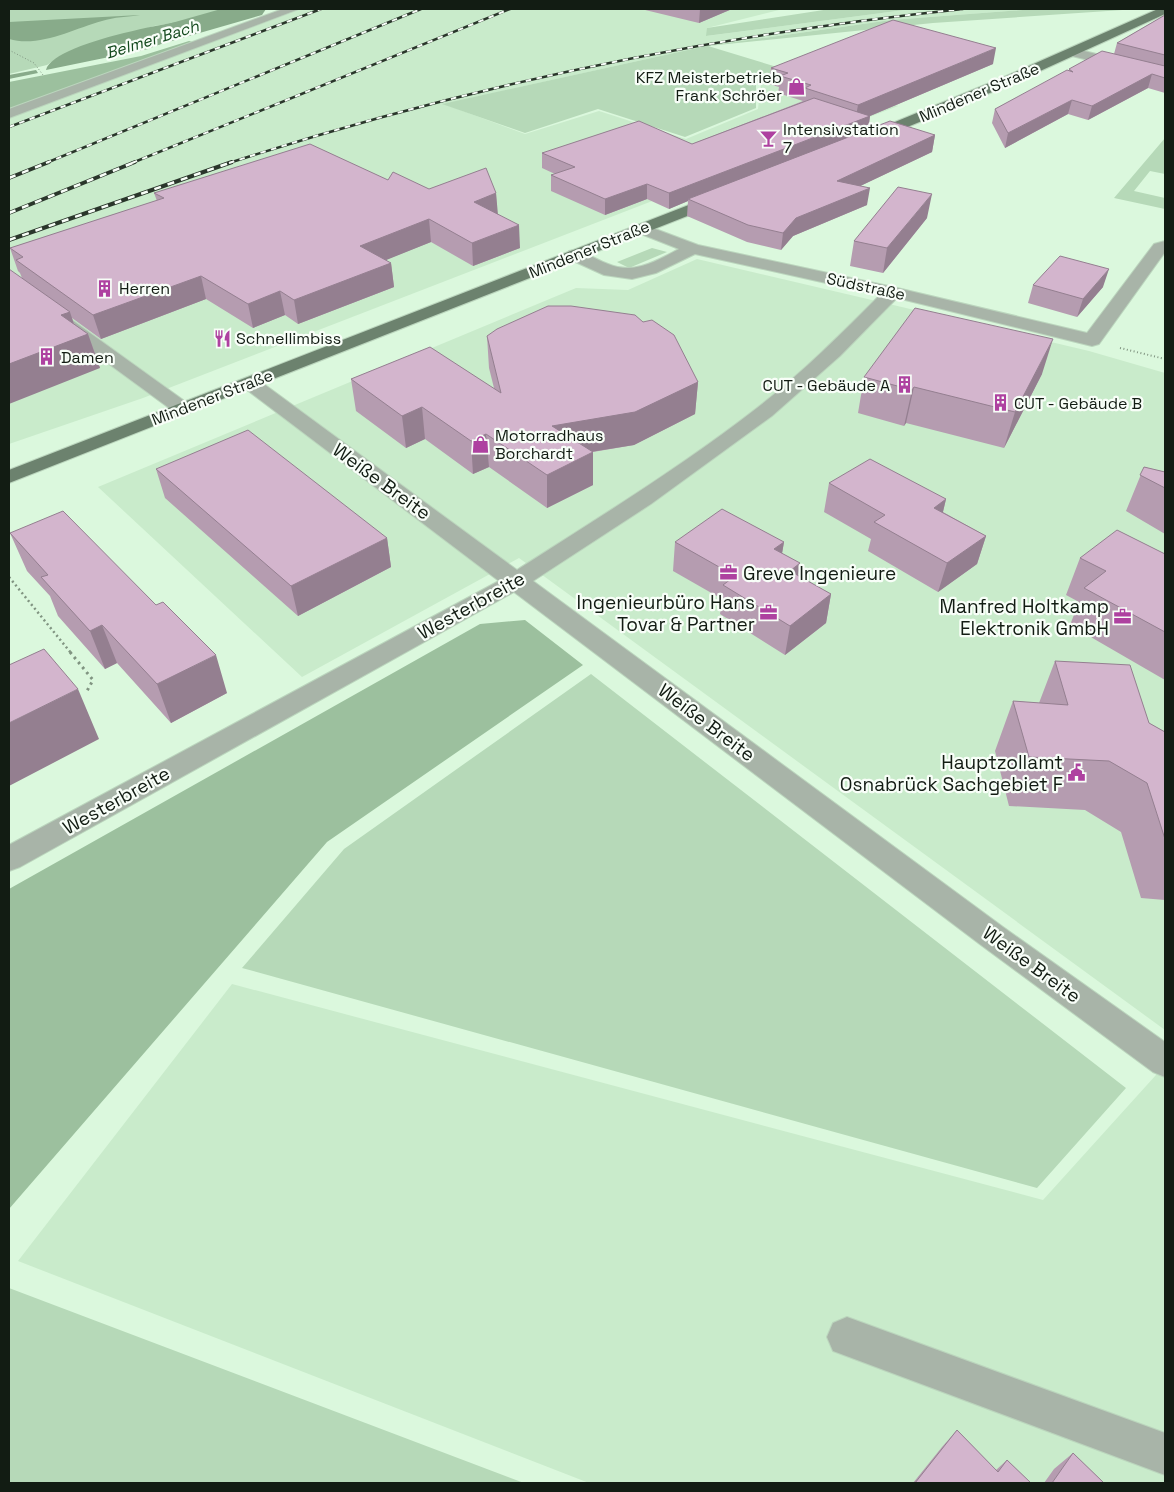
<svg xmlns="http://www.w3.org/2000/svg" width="1174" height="1492" font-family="'Space Grotesk',sans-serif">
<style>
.built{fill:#c9ebcb}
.green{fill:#b6d9b8}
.forest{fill:#9cc09e}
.water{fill:#88ab8a}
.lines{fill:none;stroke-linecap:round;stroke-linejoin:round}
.stream{fill:#88ab8a;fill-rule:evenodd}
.river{fill:#88ab8a;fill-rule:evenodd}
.minor-casing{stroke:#bbd5bd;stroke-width:2}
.major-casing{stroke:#bbd5bd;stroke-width:2}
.path-far3{stroke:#809481;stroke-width:1;stroke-dasharray:1 2;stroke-linecap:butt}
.path-far2{stroke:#809481;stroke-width:2;stroke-dasharray:1 2.5;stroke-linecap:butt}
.path-far1{stroke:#809481;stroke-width:2.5;stroke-dasharray:2 3;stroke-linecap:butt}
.path{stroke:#809481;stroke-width:3;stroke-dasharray:2.5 4;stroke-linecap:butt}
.minor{fill:#a8b4a8;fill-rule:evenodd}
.major{fill:#6c826e;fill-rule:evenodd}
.rail-far1-casing{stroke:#2a362b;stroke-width:2.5}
.rail-casing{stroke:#2a362b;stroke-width:4}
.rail-far1{stroke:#f8fef8;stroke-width:2;stroke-dasharray:5.5;stroke-linecap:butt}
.rail{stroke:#f8fef8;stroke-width:2.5;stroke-dasharray:7;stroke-linecap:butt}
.wall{fill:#b59cb0}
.shaded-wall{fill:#947f90}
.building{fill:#d3b5cd;stroke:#947f90}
.labels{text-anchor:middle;stroke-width:4.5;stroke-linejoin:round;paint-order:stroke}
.far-water-label{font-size:16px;font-style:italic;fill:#13491d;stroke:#f8fef8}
.far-poi-label{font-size:16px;fill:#121c13;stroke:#f8fef8;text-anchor:start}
.far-street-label{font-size:16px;fill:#121c13;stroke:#f8fef8}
.street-label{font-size:19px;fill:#121c13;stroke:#f8fef8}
.poi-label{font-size:19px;fill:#121c13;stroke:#f8fef8;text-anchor:end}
</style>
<rect width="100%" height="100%" fill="#dbf8dd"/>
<path class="built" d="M302 9H783L707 28V36L912 9H1036L891 20 706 46 444 104 525 134 599 111 686 139 758 109 761 83 790 73 898 106 143 398 9 444V117Z
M697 259 1089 351 1165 373V1030L519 558 302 677 98 487 576 288 628 290Z
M232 984 1043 1200 1165 1065V1483H589L18 1261Z"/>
<path class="green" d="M9 9H242L224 15 154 26 60 56 47 65 9 74Z
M830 9H912L706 36 707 28Z
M1036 9H1137L933 23 708 46 790 71 756 83V108L685 137 598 109 525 133 442 104 706 46 891 20Z
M1165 138V174L1150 171 1134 191 1165 198V209L1114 198Z
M652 248 667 252 629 268 617 262Z
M591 674 1126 1088 1037 1188 242 968 344 849Z
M9 1288 524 1483H9Z"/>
<path class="forest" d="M189 41 196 43 9 111V82L141 56Z
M525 620 583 665 327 842 9 1209V889L480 624Z"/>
<path class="water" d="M235 14 148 49 46 70C55 39 203 16 235 14Z
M140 15C128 17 114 17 102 21 73 29 39 48 9 39V22Z"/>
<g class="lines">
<path class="stream" d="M36 70 38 73 9 79V75Z"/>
<path class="river" d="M221 9H266L262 15 144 49 133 46 129 40 133 34Z"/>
<defs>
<path id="minor" d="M283 9H299L9 118V109Z
M1072 48 1165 71V79L1068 55 1066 52Z
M642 224 698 245 893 287 1087 333 1154 244 1165 241V252L1099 344 1092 346 897 298 840 356 772 416 651 504 533 581 1003 927 1165 1042V1077L1153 1072 981 945 514 592 20 867 9 871V845L499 581 243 387 240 383 243 379H257L517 570C598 518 681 467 757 408 801 374 841 334 880 295L695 254 656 273 632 279 604 275 569 259 567 255 569 251 575 250C587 253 597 260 608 264 634 275 656 261 679 249L636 232 634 229Z
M9 278 15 279 190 405 193 409 190 413 183 415 176 413 9 291Z
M847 1317 1165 1433V1475L833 1351 827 1337 833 1323Z"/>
<path id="major" d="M1158 9H1165V14L1014 83 871 142 866 143 859 139 861 136 1004 77Z
M722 192 728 194 730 197 728 200 9 483V470Z"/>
</defs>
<use href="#minor" class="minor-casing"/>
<use href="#major" class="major-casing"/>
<path class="path-far3" d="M9 50 34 63 43 75"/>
<path class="path-far2" d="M1120 348 1165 359"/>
<path class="path-far1" d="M9 577 71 653"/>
<path class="path" d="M70 652 93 680 87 691"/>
<use href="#minor" class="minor"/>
<use href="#major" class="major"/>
<defs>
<path id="rail-far1" d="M9 127 321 9
M46 163 421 9
M132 163 510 9
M229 163C468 85 713 35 963 9"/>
<path id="rail" d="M9 178 49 162
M9 213 135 162
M9 240 232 162"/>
</defs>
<use href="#rail-far1" class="rail-far1-casing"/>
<use href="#rail" class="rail-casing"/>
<use href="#rail-far1" class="rail-far1"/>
<use href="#rail" class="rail"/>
</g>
<path class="wall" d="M641 9H732L699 23Z
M1165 15V93L1148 88 1088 120 1068 114 1005 148 992 123 995 109 1069 71V69L1114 54 1117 43Z
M993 64 870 116 868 130 935 135 932 152 860 186 867 205 793 236 781 250 747 242 687 216 688 201 669 209 647 199 605 215 551 191V175L555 174 542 168V153L692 144 803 101 778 93 779 87 769 84 771 68Z
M388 180 429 189 496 193 497 214 520 248 473 266 431 242 385 260 391 263 394 287 298 324 285 315 253 328 206 299 101 339 72 318 74 324 88 334 100 368 22 278 20 273 18 271 10 248 157 201 154 193Z
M927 218 883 273 850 266 854 241Z
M1033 285 1103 287 1077 317 1028 303Z
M487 336 698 382 695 414 634 445 593 452V485L547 508 489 467 473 474 425 439 406 448 356 411 351 379 494 388 489 368Z
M1042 374 1004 448 906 423 904 426 858 413 864 377Z
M1144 467 1165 472V534L1126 511Z
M156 469 387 538 391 567 298 616 165 498Z
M829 483 946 499 943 512 986 536 977 564 938 592 868 551 871 539 824 512Z
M10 533 227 693 171 723 117 663 105 669 58 616 50 596 27 571Z
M675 542H784L782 553 798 576 831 594 826 623 785 655 720 614 722 599 673 571Z
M1165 554V680L1070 625 1079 602 1066 595 1080 558Z
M1055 661 1149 723 1165 732V900L1141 898 1121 832 1085 810 1009 806 995 751 1013 701 1039 703Z
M957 1430 996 1470 1007 1460 1031 1483H913L942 1447Z
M1073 1453 1104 1483H1044L1054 1469Z"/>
<path class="shaded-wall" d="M700 9H732L699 23Z
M996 48 993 64 870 116 868 131 688 199V201L669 209V193L855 122 858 105Z
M1152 74 1148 88 1088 120 1092 106Z
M1072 100 1068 114 1005 148 1008 133Z
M935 135 932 152 835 198 837 181Z
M647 184V199L605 215V199Z
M870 188 867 205 793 236 781 250 783 233 796 218Z
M496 193 498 215 474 202Z
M932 194 927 218 883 273 887 248Z
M429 219 431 242 364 269 360 246Z
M519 225 520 248 473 266 472 243Z
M391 263 394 287 298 324 294 300Z
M1109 269 1103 287 1077 317 1083 299Z
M201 276 206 299 101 339 93 315Z
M280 291 285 315 253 328 248 304Z
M70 312 78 337 88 334 100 368 9 404V364L61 315Z
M1053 339 1042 374 1004 448 1015 412Z
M698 382 695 414 634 445 553 458 552 426Z
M914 387 906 423 904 426 912 390Z
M422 407 425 439 406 448 402 416Z
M486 434 489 467 473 474 471 441Z
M593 452V485L547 508V475Z
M946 499 939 528 934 508Z
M986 536 977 564 938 592 947 563Z
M387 538 391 567 298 616 291 586Z
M784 542 779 571 774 549Z
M800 563 796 592 790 571Z
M831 594 826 623 785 655 790 626Z
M102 625 117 663 105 669 90 631Z
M216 655 227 693 171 723 157 684Z
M78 689 99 739 9 786V723Z"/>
<path class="building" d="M1165 15V55L1117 43Z
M893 20 996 48 858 105 805 88 811 85 780 76 788 73 771 68Z
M1102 51 1165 66V78L1152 74 1092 106 1072 100 1008 133 995 109 1067 70 1073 72 1069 69Z
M814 98 870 116 669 193 647 184 605 199 551 175 575 167 542 153 639 121 692 144Z
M890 121 935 135 837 181 870 188 796 218 783 233 748 225 688 199Z
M310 144 388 180 393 172 429 189 486 168 496 193 474 202 519 225 472 243 429 219 360 246 391 263 294 300 280 291 248 304 201 276 93 315 16 260 23 257 10 248 164 198 154 193Z
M898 187 932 194 887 248 854 241Z
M1060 256 1109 269 1083 299 1033 285Z
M9 269 70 312 61 315 88 334 9 364Z
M548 306H571L635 315 643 322 652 320 674 335 698 382 635 412 552 426 593 452 547 475 486 434 471 441 422 407 402 416 351 379 430 347 501 393 487 336 497 329Z
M915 308 1053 339 1015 412 914 387 912 390 864 377Z
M248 430 387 538 291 586 156 469Z
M870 459 946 499 934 508 986 536 947 563 874 522 885 515 829 483Z
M1144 467 1165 472V488L1140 475Z
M722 509 784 542 774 549 800 563 790 571 831 594 790 626 723 585 735 576 675 542Z
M63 511 156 605 163 602 216 655 157 684 102 625 90 631 41 577 48 575 10 533Z
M1117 530 1165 554V632L1084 588 1106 571 1080 558Z
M44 649 78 689 9 723V665Z
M1055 661 1130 665 1149 723 1165 732V839L1147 783 1109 761 1029 757 1013 701 1068 705Z
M957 1430 998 1472 1007 1460 1031 1483H915Z
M1073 1453 1104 1483H1052Z"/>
<defs>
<symbol id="shop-bare" viewBox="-9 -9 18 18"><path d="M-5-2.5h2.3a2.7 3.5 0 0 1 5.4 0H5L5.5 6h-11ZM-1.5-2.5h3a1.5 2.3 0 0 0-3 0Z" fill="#ae41a0" stroke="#f8fef8" stroke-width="2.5" paint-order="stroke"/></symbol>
<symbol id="bar-bare" viewBox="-9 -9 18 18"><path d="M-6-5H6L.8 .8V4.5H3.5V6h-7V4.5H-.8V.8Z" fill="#ae41a0" stroke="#f8fef8" stroke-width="2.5" paint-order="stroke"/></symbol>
<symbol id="building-bare" viewBox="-9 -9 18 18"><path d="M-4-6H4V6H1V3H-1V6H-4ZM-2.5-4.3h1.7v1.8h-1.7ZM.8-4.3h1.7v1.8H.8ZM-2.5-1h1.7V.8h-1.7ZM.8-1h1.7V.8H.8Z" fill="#ae41a0" stroke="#f8fef8" stroke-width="2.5" paint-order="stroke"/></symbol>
<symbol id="restaurant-bare" viewBox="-9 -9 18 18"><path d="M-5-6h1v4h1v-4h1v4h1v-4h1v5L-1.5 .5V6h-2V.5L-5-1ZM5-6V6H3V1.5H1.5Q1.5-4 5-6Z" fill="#ae41a0" stroke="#f8fef8" stroke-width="2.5" paint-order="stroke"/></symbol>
<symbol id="office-bare" viewBox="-9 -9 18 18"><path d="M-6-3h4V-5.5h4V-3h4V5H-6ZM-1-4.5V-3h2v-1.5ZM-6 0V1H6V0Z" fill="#ae41a0" stroke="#f8fef8" stroke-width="2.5" paint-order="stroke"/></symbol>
<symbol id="civic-bare" viewBox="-9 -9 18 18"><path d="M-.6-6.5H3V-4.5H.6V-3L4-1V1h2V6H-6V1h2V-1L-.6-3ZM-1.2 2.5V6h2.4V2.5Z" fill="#ae41a0" stroke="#f8fef8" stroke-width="2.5" paint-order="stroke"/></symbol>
</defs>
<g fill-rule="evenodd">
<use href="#shop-bare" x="784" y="74" width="25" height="25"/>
<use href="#bar-bare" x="756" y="126" width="25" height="25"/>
<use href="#building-bare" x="92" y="276" width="25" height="25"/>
<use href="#restaurant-bare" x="210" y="326" width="25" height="25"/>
<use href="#building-bare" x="34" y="344" width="25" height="25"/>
<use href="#building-bare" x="892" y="372" width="25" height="25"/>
<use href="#building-bare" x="988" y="390" width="25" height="25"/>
<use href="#shop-bare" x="468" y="432" width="25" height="25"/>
<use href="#office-bare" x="716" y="560" width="25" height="25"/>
<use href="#office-bare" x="756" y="600" width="25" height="25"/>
<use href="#office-bare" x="1110" y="604" width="25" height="25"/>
<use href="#civic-bare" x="1064" y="760" width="25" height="25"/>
</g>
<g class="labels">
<g class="far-water-label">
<text transform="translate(152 39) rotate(-17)" y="6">Belmer Bach</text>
</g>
<g class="far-poi-label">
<text x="782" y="83" text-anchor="end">KFZ Meisterbetrieb<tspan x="782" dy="18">Frank Schröer</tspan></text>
<text x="783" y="135">Intensivstation<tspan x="783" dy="18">7</tspan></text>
<text x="119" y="294">Herren</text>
<text x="236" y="344">Schnellimbiss</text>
<text x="61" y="363">Damen</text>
<text x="890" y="391" text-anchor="end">CUT - Gebäude A</text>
<text x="1014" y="409">CUT - Gebäude B</text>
<text x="495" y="441">Motorradhaus<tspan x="495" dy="18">Borchardt</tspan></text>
</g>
<g class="far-street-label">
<text transform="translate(979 92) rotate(-23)" y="6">Mindener Straße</text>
<text transform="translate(589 249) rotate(-22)" y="6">Mindener Straße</text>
<text transform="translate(866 286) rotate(12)" y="6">Südstraße</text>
<text transform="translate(212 397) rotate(-21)" y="6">Mindener Straße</text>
</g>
<g class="street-label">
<text transform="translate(382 481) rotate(36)" y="7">Weiße Breite</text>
<text transform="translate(471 605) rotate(-29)" y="7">Westerbreite</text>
<text transform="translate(707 722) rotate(37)" y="7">Weiße Breite</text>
<text transform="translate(116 800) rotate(-29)" y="7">Westerbreite</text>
<text transform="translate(1032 964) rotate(36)" y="7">Weiße Breite</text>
</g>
<g class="poi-label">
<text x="743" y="580" text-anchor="start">Greve Ingenieure</text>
<text x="755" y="609">Ingenieurbüro Hans<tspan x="755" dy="22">Tovar &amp; Partner</tspan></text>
<text x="1109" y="613">Manfred Holtkamp<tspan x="1109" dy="22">Elektronik GmbH</tspan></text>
<text x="1063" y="769">Hauptzollamt<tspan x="1063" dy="22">Osnabrück Sachgebiet F</tspan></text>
</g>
</g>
<rect width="1174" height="1492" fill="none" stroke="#121c13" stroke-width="20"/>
</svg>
